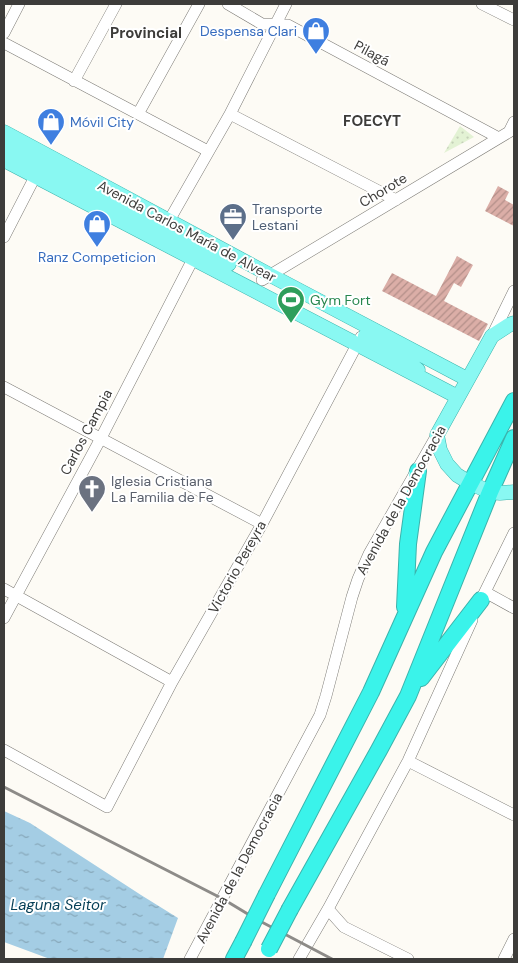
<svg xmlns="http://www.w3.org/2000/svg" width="518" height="963" font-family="'DM Sans',sans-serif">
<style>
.park{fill:url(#park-dots)}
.water{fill:url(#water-ripples)}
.building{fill:url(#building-hatch)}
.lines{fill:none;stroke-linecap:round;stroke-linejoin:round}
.minor-casing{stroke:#7d7b76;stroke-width:12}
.major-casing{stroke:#3bb3ac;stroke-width:15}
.highway-casing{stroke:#3bb3ac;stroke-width:18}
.minor{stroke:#fff;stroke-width:11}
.major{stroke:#89f8f2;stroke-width:14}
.highway{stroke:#3af3ea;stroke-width:16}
.rail{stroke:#8d8b88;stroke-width:3}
.highway-bridge-casing{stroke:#3bb3ac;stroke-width:18;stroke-linecap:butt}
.highway-bridge{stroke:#3af3ea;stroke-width:16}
.labels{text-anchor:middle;stroke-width:4;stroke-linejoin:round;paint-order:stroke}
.shop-label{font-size:14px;fill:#366cbe;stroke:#fff;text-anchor:end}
.street-label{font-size:14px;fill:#3d3c3a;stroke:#fff}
.service-label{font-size:14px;fill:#4e5e75;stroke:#fff;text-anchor:start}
.leisure-label{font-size:14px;fill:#27864d;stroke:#fff;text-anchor:start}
.worship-label{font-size:14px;fill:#5b616d;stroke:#fff;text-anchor:start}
.neighbourhood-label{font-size:15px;font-weight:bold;fill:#3d3c3a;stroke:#fff}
.water-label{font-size:15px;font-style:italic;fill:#033d55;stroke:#fff}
</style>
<defs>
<pattern id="park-dots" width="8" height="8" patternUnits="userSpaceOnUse" patternTransform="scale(1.25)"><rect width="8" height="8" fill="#e3f2d4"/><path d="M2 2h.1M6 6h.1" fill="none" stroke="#c4d0b7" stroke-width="1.8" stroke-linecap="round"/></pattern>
<pattern id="water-ripples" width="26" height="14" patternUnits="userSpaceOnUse" patternTransform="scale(1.25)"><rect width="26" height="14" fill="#a4cde4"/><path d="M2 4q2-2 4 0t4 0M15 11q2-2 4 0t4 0" fill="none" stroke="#87a8ba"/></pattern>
<pattern id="building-hatch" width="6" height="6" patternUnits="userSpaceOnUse" patternTransform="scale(1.25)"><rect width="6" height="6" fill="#dbaea7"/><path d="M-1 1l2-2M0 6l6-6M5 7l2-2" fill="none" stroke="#b38f89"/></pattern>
</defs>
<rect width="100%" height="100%" fill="#fdfbf5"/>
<path class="park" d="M460 126 474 137 444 153Z"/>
<path class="water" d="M4 811 30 823 141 895 178 918 163 959H50L4 942Z"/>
<path class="building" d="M498 186 509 192 505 200 514 205V226L485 211Z
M457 256 473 265 461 287 454 283 444 301 488 324 479 341 382 291 392 273 436 296Z"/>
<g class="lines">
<defs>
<path id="minor" d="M228 4 262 24 288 25 499 138
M482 4 514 20
M4 33 19 4
M4 43 208 151
M74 81 116 4
M138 114 199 4
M230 114 396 200
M166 226 230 114 286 4
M4 237 39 169
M262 280 509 132 514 122
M492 336 514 291
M4 387 262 524
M4 589 172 682
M485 592 514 608
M478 606 514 533
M4 618 101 438 193 259
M4 750 107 807 172 682 262 524 361 337
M408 761 514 815
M328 909 344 927 408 959
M190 959 320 715 326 696 352 597 358 579 369 554 437 435
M299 959 328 909 408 761 472 620
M504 959 514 939"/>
<path id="major" d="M4 132 270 275 467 379
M4 145 164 230 229 264
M4 160 458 397
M514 323 509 325 492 336 437 435 440 450 447 464 457 475 470 483 490 492 500 493 514 492
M365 336 402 356 418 370"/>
<path id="highway" d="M405 607 408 544 418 471
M421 678 481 600
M267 894 371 692 434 552 514 401
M290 909 379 750 408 696 490 492 514 438
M234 959 243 942"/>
</defs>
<use href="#minor" class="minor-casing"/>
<use href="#major" class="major-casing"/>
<use href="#highway" class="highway-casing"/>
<use href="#minor" class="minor"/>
<use href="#major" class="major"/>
<use href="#highway" class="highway"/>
<path class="rail" d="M4 787 223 899 256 919 332 959"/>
<defs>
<path id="highway-bridge" d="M243 942 267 894
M269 949 290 909"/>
</defs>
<use href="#highway-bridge" class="highway-bridge-casing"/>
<use href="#highway-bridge" class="highway-bridge"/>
</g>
<defs>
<symbol id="shop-pin" viewBox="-11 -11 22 30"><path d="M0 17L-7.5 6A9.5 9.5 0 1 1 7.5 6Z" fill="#3f7fe0" stroke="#fff"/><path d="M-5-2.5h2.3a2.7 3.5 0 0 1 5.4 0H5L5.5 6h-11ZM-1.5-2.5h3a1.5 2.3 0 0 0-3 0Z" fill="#fff"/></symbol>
<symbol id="office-pin" viewBox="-11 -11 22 30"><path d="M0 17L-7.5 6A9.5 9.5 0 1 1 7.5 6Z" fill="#5c6f8a" stroke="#fff"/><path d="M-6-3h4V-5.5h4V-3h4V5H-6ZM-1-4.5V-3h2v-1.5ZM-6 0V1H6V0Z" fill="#fff"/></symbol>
<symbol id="stadium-pin" viewBox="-11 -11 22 30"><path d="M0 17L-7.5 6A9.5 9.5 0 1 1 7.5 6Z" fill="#2e9e5b" stroke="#fff"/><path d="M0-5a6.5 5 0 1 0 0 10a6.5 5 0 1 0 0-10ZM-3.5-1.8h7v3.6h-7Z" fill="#fff"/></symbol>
<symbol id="church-pin" viewBox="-11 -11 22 30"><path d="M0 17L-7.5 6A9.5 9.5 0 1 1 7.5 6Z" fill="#6b7280" stroke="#fff"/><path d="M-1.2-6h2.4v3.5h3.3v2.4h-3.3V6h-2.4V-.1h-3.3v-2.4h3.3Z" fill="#fff"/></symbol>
</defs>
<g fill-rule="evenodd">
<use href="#shop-pin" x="300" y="15" width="32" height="43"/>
<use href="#shop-pin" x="35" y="106" width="32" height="43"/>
<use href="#office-pin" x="217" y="201" width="32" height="43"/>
<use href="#shop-pin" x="81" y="208" width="32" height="43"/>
<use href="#stadium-pin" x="275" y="284" width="32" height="43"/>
<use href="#church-pin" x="76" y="473" width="32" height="43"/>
</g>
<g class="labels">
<g class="shop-label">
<text x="297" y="36">Despensa Clari</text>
<text x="70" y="127" text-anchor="start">Móvil City</text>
<text x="97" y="262" text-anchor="middle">Ranz Competicion</text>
</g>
<g class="street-label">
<text transform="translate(372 53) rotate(28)" y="5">Pilagá</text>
<text transform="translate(383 190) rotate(-31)" y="5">Chorote</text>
<text transform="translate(187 231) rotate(28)" y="5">Avenida Carlos María de Alvear</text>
<text transform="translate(86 432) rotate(-62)" y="5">Carlos Campia</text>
<text transform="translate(401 500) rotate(-61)" y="5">Avenida de la Democracia</text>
<text transform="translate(237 567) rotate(-61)" y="5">Victorio Pereyra</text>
<text transform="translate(239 868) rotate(-62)" y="5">Avenida de la Democracia</text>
</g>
<g class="service-label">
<text x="252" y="214">Transporte<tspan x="252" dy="16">Lestani</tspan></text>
</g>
<g class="leisure-label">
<text x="310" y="305">Gym Fort</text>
</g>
<g class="worship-label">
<text x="111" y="486">Iglesia Cristiana<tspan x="111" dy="16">La Familia de Fe</tspan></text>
</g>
<g class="neighbourhood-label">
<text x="146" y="38">Provincial</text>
<text x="372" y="126">FOECYT</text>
</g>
<g class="water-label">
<text x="58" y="910">Laguna Seitor</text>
</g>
</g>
<rect width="518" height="963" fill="none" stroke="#3d3c3a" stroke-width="10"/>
</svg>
